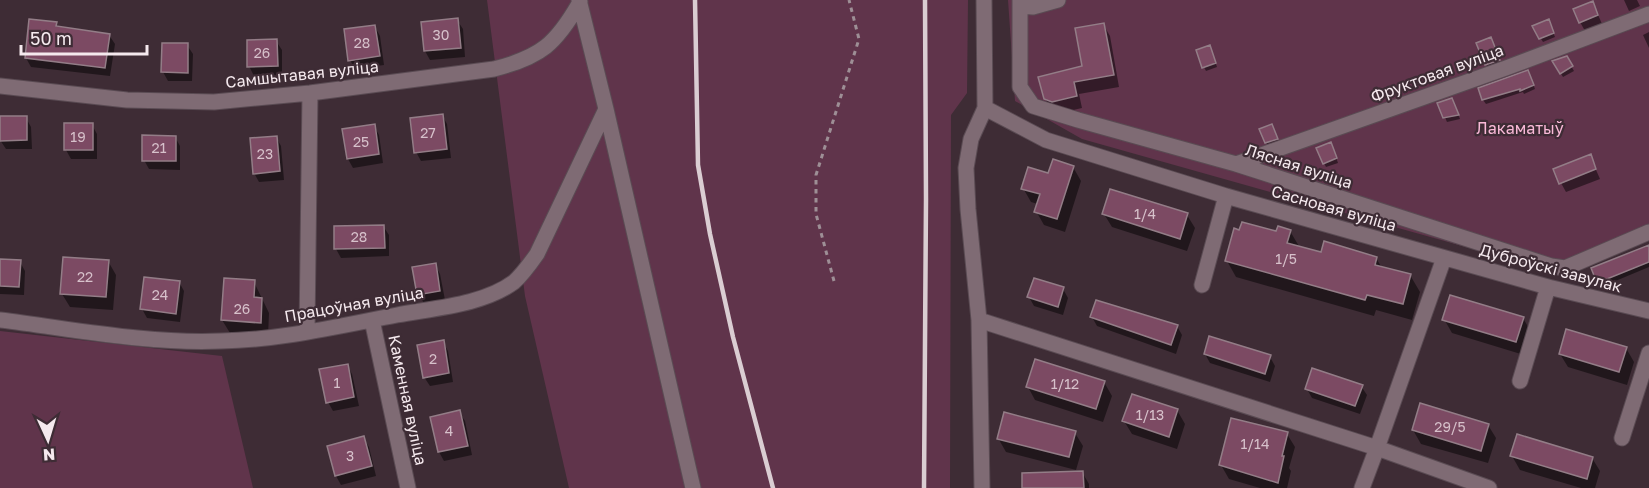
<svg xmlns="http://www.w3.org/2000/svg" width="1649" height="488" font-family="'Golos Text',sans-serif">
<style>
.green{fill:#60344b}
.shadow{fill:#0007}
.building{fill:#7c4a63;stroke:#937d87;stroke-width:1.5}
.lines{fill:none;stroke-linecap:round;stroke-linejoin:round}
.minor-casing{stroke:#5a4b53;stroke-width:17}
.path{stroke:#9e8f96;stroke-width:3;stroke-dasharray:4.5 4.5;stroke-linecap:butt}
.minor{stroke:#7f6b74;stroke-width:15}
.rail{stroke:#dacdd2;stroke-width:4.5}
.labels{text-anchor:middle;stroke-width:4.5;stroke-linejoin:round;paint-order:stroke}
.number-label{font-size:14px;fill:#d7c1cb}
.street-label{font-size:16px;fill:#f5e9ee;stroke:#3e2c35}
.park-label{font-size:16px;fill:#fab9d8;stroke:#3e2c35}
</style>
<rect width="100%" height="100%" fill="#3e2c35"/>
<path class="green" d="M487 0H968L967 93 951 115 950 488H569L525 296Z
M1008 0H1649V240L1585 268 1562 274 1082 139 1015 101Z
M0 331 222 356 253 488H0Z"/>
<path class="shadow" d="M1624 0H1637L1640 6 1629 11Z
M1593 3 1602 24 1585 31 1580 22Z
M457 20 463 29 465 57 430 60 425 51 423 23Z
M56 24 58 28 109 35 115 44 110 76 31 67 26 58Z
M1103 24 1110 36 1119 87 1079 94 1082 108 1060 113 1052 111 1045 99 1083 67Z
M1550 25 1555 37 1543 42 1534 27Z
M375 27 380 36 384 65 355 69 350 60Z
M1649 32V48L1643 35Z
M276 41 282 50V75L254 76 249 66Z
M1492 43 1501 64 1489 68 1486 64Z
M187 45 193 54 192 81H168L163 72Z
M1210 47 1217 67 1206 71 1204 67Z
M1566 57 1574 71 1563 77 1554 62Z
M1530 76 1535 89 1524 94 1523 92 1486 104 1483 100 1480 89Z
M1439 104H1454L1460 119 1447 122Z
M442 115 447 124 451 158 421 161 416 152Z
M26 118 31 127 32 149H6L0 140Z
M92 125 97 134V159H71L66 150Z
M374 126 379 135 383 163 353 168 348 159Z
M1261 130H1274L1279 143 1268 147Z
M175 137 180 146V170L149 169 144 160Z
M276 137 281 146 284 180 259 182 254 173Z
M1333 148 1338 163 1326 167 1324 163Z
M1590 156 1600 179 1566 192 1561 183Z
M1073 167 1081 181 1065 232 1044 225 1036 211 1038 204 1031 202 1023 188 1049 175Z
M1104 214 1187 215 1195 228 1187 251 1112 227Z
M383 226 389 235V256L341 258 336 249Z
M1290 231 1300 248 1322 254 1376 258 1382 268 1410 275 1420 292 1412 320 1376 310 1374 316 1236 277 1227 261 1277 233Z
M1649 246V267L1601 287 1593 269Z
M0 261 20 262 25 271 24 295 0 294Z
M108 261 116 275 113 310 70 307 62 294Z
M435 265 440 274 445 300 424 303 418 294Z
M179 282 184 291 180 322 147 318 142 309Z
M254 282 269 313 268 336 230 333 222 320Z
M1063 289 1068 298 1063 315 1034 306 1029 297Z
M1092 317 1177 326 1182 335 1176 354 1097 326Z
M1523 318 1531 332 1524 355 1452 333 1444 319Z
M443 342 448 351 453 382 430 386 424 377Z
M1626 348 1634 362 1627 385 1568 367 1560 354Z
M1205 354 1270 357 1275 366 1270 382 1210 363Z
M347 365 352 374 359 406 333 411 328 402Z
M1104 382 1112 396 1103 422 1035 400 1028 387Z
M1361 386 1367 395 1360 414 1312 398 1307 389Z
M1177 410 1185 424 1177 449 1132 434 1124 421Z
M459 412 465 421 472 455 444 461 439 452Z
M1488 425 1496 438 1488 463 1421 444 1413 430Z
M1075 433 1083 446 1076 470 1006 452 998 438Z
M1287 434 1295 447 1289 468 1291 471 1287 488H1260L1229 479 1221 465Z
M363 438 369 447 376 476 341 485 336 476 329 447Z
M1512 456 1592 458 1600 471 1595 488H1581L1520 470Z
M1082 472 1089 484V488H1024Z"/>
<path class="building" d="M1593 1 1598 15 1579 23 1573 9Z
M458 18 461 48 424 51 421 22Z
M29 19 57 22 56 26 110 34 105 68 25 58Z
M1549 19 1554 33 1539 39 1532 26Z
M1104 23 1114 75 1074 82 1077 96 1052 102 1044 99 1038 77 1082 66 1075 28Z
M375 25 380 56 348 61 344 29Z
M1491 37 1500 60 1485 65 1476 43Z
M277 39 278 66 247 67V40Z
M162 43H188V73L161 72Z
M1210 45 1216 63 1202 68 1196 50Z
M1567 56 1573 66 1560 74 1552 61Z
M1528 70 1534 85 1520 91V89L1482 100 1478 88Z
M1452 98 1459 115 1443 118 1437 103Z
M443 114 447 149 414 153 410 118Z
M0 116H27V140L0 141Z
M64 123H93V150H64Z
M375 124 379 154 347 159 342 129Z
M1272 124 1278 139 1265 143 1259 129Z
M142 135 176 136V161H142Z
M277 136 280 171 253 174 250 138Z
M1331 142 1337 158 1323 164 1316 148Z
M1591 154 1596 169 1559 184 1553 169Z
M1053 159 1074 166 1057 219 1034 212 1040 194 1021 189 1028 167 1048 173Z
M1110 189 1188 213 1180 239 1102 214Z
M1242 222 1276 231 1278 226 1291 230 1287 243 1321 252 1324 241 1377 257 1375 265 1411 274 1403 304 1367 295 1365 300 1225 261 1234 228 1239 230Z
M384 225 385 248 334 249V226Z
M1649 245V262L1597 283 1591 268Z
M63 257 109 260 106 297 60 294Z
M0 259 21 260 19 287 0 286Z
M436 263 440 291 417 295 412 267Z
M144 277 180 281 176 314 140 309Z
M224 278 255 280 254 297 262 298 261 323 221 320Z
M1034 278 1064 287 1058 307 1027 297Z
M1450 295 1524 317 1516 342 1442 320Z
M1096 300 1178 325 1171 345 1090 317Z
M1566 329 1627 347 1619 372 1559 354Z
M1209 336 1271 355 1265 374 1204 354Z
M444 340 449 373 423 378 417 345Z
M1035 359 1105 381 1096 409 1026 387Z
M348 364 354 397 326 403 319 369Z
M1312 368 1363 385 1355 406 1305 389Z
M1132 394 1178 409 1169 437 1122 421Z
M1420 403 1489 424 1481 451 1412 430Z
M460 410 468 446 438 452 430 417Z
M1004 412 1076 431 1069 457 997 439Z
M1231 418 1288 432 1282 456H1284L1278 483 1219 465Z
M1517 434 1593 457 1587 479 1510 456Z
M364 436 372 466 335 476 327 446Z
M1083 471 1084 488H1022V473Z"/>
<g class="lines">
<defs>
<path id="minor" d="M579 0 606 109 693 488
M984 0 985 108 1046 140 1226 196 1548 287 1649 311
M1020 0V87L1033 106 1078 120 1236 164 1551 266 1565 268 1649 232
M1020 6 1033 7 1058 0
M0 86 127 100 214 102 310 93 494 69C541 57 556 44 580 2
M1236 164 1506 68 1649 14
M1202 285 1226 196
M0 320C73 329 147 344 221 341 281 340 339 326 397 315 434 308 483 305 514 282 523 274 530 264 537 254L606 109
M372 320 408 488
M979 320 1377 448 1489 488
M307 331 310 93
M1520 381 1548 287
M1622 438 1649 353
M982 488 979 320 968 209 966 168 971 139 985 108
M1362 488 1377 448 1444 258"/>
</defs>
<use href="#minor" class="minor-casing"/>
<path class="path" d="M834 281 816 214V175L859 39 849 0"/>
<use href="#minor" class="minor"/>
<path class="rail" d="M695 0 698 165 710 234 733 337 773 488
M924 488 926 199 925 0"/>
</g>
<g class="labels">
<g class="number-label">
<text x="441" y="40">30</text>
<text x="362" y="48">28</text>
<text x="262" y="58">26</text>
<text x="428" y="138">27</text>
<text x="78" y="142">19</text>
<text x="361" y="147">25</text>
<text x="159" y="153">21</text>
<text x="265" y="159">23</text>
<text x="1145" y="219">1/4</text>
<text x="359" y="242">28</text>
<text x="1286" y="264">1/5</text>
<text x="85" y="282">22</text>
<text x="160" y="300">24</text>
<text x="242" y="314">26</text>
<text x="433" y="364">2</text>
<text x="337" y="388">1</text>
<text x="1065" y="389">1/12</text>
<text x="1150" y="420">1/13</text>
<text x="1450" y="432">29/5</text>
<text x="449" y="436">4</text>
<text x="1255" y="449">1/14</text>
<text x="350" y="461">3</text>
</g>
<g class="street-label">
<text transform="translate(1437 73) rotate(-20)" y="6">Фруктовая вуліца</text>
<text transform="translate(302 74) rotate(-6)" y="6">Самшытавая вуліца</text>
<text transform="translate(1299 166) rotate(18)" y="6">Лясная вуліца</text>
<text transform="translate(1334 208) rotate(16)" y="6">Сасновая вуліца</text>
<text transform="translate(1551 268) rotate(15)" y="6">Дуброўскі завулак</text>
<text transform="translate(354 304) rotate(-10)" y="6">Працоўная вуліца</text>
<text transform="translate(408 400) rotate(78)" y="6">Каменная вуліца</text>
</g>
<g class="park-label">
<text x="1520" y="134">Лакаматыў</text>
</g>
</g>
<g transform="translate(48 440) rotate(176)" stroke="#3e2c35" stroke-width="4.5" paint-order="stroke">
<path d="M0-4.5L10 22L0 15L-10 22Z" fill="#f5e9ee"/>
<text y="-9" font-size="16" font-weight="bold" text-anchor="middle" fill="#f5e9ee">N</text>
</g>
<path d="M21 45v9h126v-9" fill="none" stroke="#f5e9ee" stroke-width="3"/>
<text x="30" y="45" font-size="18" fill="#f5e9ee" stroke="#3e2c35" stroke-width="4.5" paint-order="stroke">50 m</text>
</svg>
